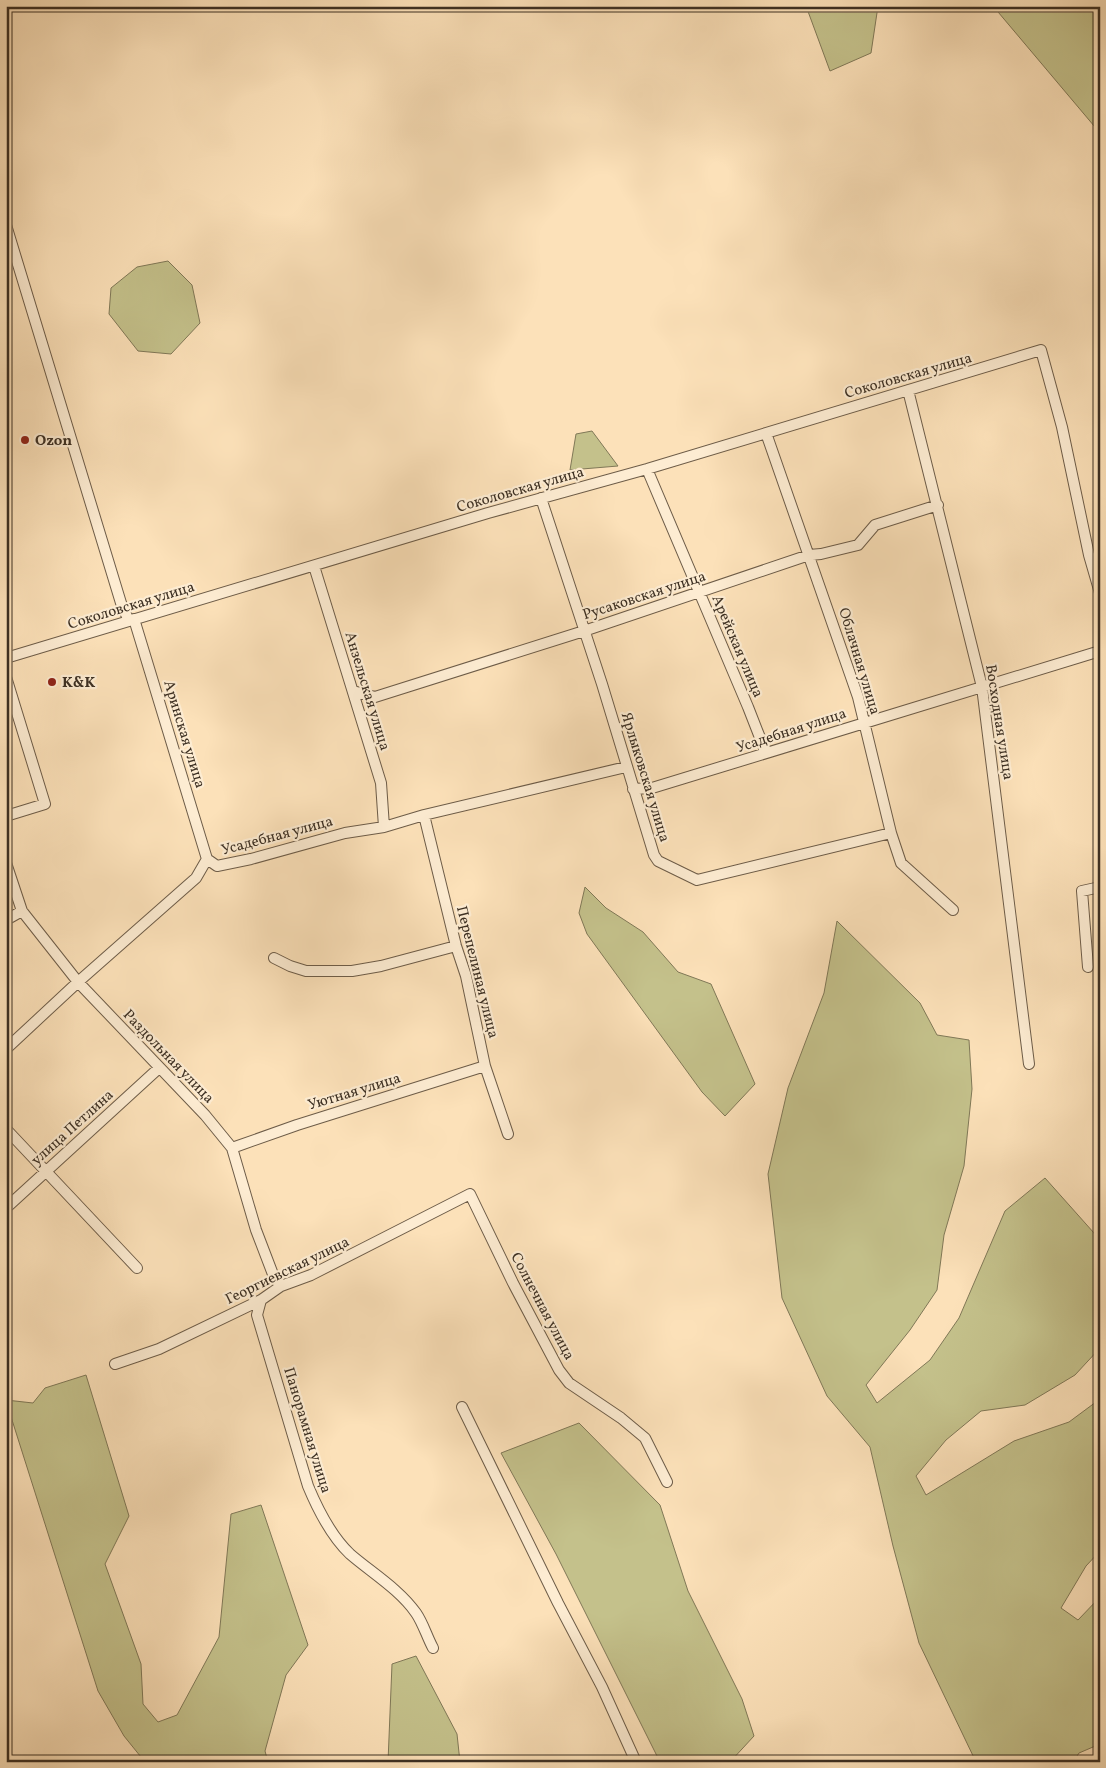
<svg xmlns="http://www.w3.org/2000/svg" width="1106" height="1768" font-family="Vollkorn,serif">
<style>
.green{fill:#c4c18b;stroke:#807857}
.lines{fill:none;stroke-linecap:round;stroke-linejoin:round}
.minor-casing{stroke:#6d5c48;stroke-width:12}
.minor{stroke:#fdecd2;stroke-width:10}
.poi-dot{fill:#8f2418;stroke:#fdecd2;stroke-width:2}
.labels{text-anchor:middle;stroke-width:4.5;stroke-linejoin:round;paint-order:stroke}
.street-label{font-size:15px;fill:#3d3023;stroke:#fdecd2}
.poi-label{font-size:15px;font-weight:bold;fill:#3d3023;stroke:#fdecd2;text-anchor:start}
</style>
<rect width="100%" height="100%" fill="#fce1b9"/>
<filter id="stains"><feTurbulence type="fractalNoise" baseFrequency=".004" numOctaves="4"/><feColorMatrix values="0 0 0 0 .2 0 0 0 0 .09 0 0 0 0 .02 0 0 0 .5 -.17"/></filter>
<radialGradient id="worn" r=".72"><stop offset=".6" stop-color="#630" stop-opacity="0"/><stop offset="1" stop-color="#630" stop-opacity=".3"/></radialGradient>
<path class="green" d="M806 6H878L871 53 830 71Z
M993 6H1100V133Z
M168 261 192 285 200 323 171 354 138 351 109 314 111 288 137 267Z
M592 431 618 466 570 470 576 434Z
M585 887 606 908 643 932 678 972 711 984 755 1084 725 1116 702 1092 587 934 579 913Z
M837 921 920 1003 937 1035 969 1040 972 1089 964 1166 944 1235 937 1290 910 1330 866 1385 877 1403 930 1360 959 1318 1005 1211 1045 1178 1094 1233 1100 1247V1348L1075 1375 1025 1405 981 1411 946 1440 916 1476 926 1495 1014 1441 1069 1422 1100 1399V1551L1086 1566 1061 1608 1078 1620 1100 1597V1744L1079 1753 1073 1762H976L919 1643 893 1546 870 1447 827 1396 782 1298 768 1174 788 1088 824 993Z
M86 1375 129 1516 105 1564 141 1664 143 1704 158 1722 177 1715 219 1637 231 1514 261 1505 308 1645 286 1675 265 1751 268 1762H145L124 1736 98 1691 6 1401V1400L33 1403 45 1388Z
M579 1423 660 1505 688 1591 742 1699 754 1736 730 1762H660L556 1554 501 1453Z
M416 1656 457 1734 460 1762H388L392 1664Z"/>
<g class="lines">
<defs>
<path id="minor" d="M6 225 121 603 129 621
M908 390 982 687 1029 1064
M766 433 858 697 891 833 901 863 953 910
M647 469 748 707 766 753
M541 498 602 684 654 855 658 861 697 880 891 833
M314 566 381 783 384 827
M134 619 207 859
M6 658 488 513 647 469 1041 350 1062 427 1089 555 1100 593
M6 677 45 804 6 816
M353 691 375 697 584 631 809 555 821 554 858 545 875 525 938 505
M633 789 652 788 1100 651
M424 815 456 946 466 976 485 1066 508 1134
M207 859 217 866 251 859 345 833 384 827 424 815 626 767
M6 863 22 911 78 982 205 1115 232 1148 256 1230 274 1277 281 1286
M6 920 22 911
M274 958 290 966 306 971H352L381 966 456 946
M1088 967 1082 891 1100 887
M6 1049 78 982 196 878 207 859
M6 1129 137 1268
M232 1148 297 1125 485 1066
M6 1208 159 1068
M261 1300 257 1315 308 1486C318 1510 331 1536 350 1554 372 1573 399 1589 416 1613 423 1623 427 1637 433 1648
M115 1364 159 1349 261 1300 281 1286 311 1275 470 1194 513 1283 559 1370 569 1383 621 1418 645 1438 667 1482
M462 1407 558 1603 602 1687 636 1762"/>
</defs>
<use href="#minor" class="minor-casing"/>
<use href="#minor" class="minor"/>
</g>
<g class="poi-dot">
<circle cx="25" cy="440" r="5"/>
<circle cx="52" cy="682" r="5"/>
</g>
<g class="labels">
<g class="street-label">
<text transform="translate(908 375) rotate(-16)" y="5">Соколовская улица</text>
<text transform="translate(520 489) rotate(-16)" y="5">Соколовская улица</text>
<text transform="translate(644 595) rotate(-18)" y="5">Русаковская улица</text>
<text transform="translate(131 605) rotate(-17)" y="5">Соколовская улица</text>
<text transform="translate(738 646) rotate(67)" y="5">Арейская улица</text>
<text transform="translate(860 661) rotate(73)" y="5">Облачная улица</text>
<text transform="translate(368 691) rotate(73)" y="5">Анзельская улица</text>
<text transform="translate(1000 722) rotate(81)" y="5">Восходная улица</text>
<text transform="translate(791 730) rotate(-18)" y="5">Усадебная улица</text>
<text transform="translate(185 734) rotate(73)" y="5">Аринская улица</text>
<text transform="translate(646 777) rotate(73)" y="5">Ярлыковская улица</text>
<text transform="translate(277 835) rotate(-15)" y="5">Усадебная улица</text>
<text transform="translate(478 972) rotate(76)" y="5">Перепелиная улица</text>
<text transform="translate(169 1056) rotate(46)" y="5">Раздольная улица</text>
<text transform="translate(354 1091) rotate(-17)" y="5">Уютная улица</text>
<text transform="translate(72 1127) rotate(-42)" y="5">улица Петлина</text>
<text transform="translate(287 1270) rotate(-26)" y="5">Георгиевская улица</text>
<text transform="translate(543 1306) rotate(62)" y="5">Солнечная улица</text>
<text transform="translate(308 1430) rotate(73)" y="5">Панорамная улица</text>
</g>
<g class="poi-label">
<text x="35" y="445">Ozon</text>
<text x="62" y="687">K&amp;K</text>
</g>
</g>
<rect width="1106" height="1768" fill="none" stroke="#fce1b9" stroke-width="25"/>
<rect x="8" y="8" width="1091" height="1753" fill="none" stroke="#3d3023" stroke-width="2.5"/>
<rect x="12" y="12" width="1081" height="1743" fill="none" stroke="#3d3023"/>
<rect width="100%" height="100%" filter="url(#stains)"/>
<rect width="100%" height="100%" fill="url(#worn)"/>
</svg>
